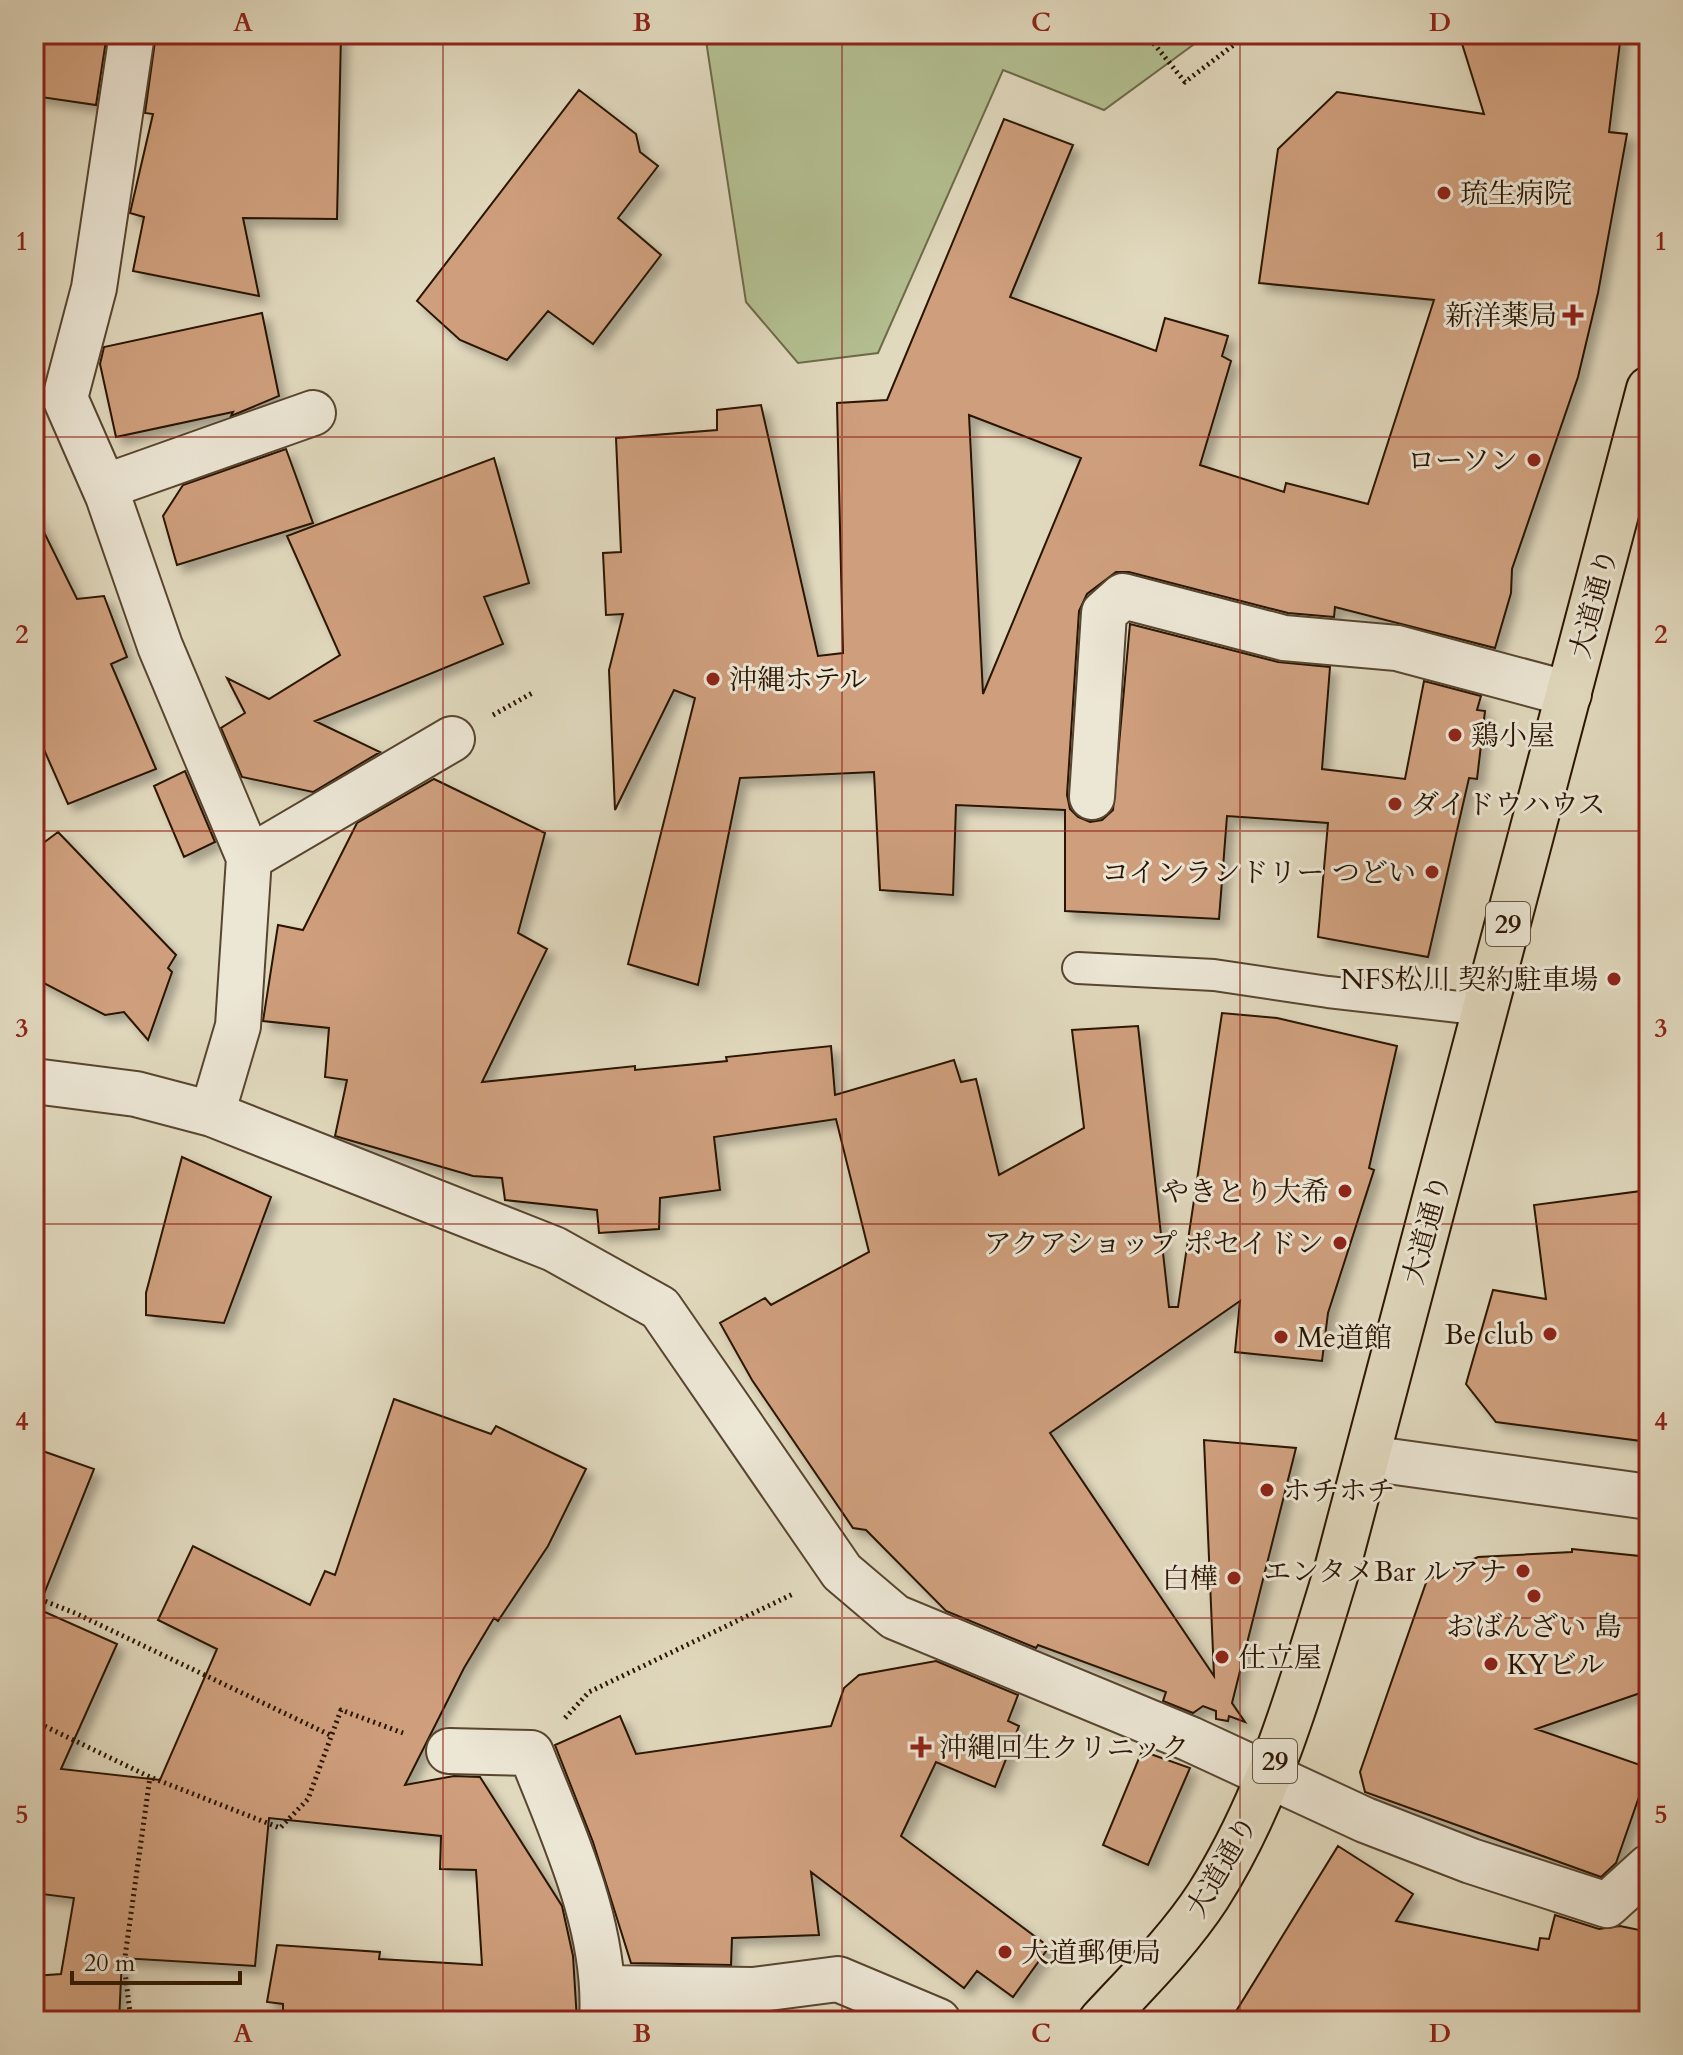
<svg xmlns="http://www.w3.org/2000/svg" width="1683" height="2055" font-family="Cardo,'Noto Serif JP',serif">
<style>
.green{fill:#b3bf91;stroke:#6e6a49;stroke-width:2}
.building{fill:#cf9f7d;stroke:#2a1401;stroke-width:2;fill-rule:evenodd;filter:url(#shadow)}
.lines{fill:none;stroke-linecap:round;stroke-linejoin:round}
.service-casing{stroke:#584530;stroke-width:34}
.minor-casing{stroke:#584530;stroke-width:48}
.tertiary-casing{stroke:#584530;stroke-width:48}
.primary-casing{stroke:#2a1401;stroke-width:48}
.path{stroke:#2a1401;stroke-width:5;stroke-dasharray:2 4;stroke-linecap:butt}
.service{stroke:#ece6d5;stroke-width:30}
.minor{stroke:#ece6d5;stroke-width:44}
.tertiary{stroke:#ece6d5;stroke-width:44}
.primary{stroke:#e1d9be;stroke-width:44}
.grid{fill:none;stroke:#8f2418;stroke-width:2;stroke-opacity:0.55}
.poi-dot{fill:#8f2418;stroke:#ece6d5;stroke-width:3}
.labels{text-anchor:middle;stroke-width:6;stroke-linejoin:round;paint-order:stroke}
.shield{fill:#ece6d5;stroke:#645341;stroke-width:2}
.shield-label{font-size:26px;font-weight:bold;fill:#2a1401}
.poi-label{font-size:28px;fill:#2a1401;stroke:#ece6d5;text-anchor:start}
.street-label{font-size:28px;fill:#2a1401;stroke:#ece6d5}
.neatline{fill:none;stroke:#8f2418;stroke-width:3}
.grid-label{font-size:26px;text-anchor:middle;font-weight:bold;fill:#8f2418}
</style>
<defs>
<filter id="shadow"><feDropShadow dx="7" dy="7" stdDeviation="4" flood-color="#0004"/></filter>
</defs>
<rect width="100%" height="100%" fill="#e1d9be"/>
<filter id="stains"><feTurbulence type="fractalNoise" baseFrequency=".0025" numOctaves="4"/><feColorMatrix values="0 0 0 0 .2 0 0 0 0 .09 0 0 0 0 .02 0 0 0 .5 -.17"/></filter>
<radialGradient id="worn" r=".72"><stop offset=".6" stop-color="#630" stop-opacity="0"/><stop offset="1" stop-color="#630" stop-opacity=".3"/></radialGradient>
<path class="green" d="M705 34H1208L1104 110 1003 70 878 353 798 363 746 302Z"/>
<path class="building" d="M34 34H107L96 105 34 96Z
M156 34H341L337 219 243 218 259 296 133 271 144 217 130 213 153 114 145 113Z
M1459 34H1621L1609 132 1627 134 1598 293 1578 377 1512 569 1511 593 1495 648 1335 607 1334 617 1288 613 1129 572H1116L1087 594 1079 611 1067 795 1070 809 1078 817 1090 822 1102 820 1113 810 1130 624 1278 662 1330 667 1322 769 1405 779 1424 681 1481 696 1477 710 1485 711 1477 779 1469 778 1428 957 1318 937 1328 823 1227 816 1219 919 1065 911V810L956 805 953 895 880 890 874 772 740 778 698 985 628 964 695 698 674 690 615 810 609 670 623 614 606 615 603 553 621 552 616 438 717 430V410L761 405 818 656 843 653 837 403 887 400 1004 119 1073 145 1010 297 1156 351 1165 318 1228 336 1222 356 1231 361 1200 465 1284 492 1286 483 1368 504 1434 300 1259 283 1278 149 1337 92 1484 114ZM969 415 1081 458 983 694Z
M579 90 636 134 640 152 658 166 618 218 661 255 593 344 548 311 507 360 460 340 417 301Z
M262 313 279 396 231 416 233 412 116 437 100 364 104 347Z
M286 449 313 523 177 565 163 516 183 485Z
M494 458 529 583 484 597 503 644 315 721 380 752 313 792 242 777 221 728 245 713 227 678 269 699 340 655 287 536Z
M34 512 77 599 104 596 127 657 111 664 156 769 68 804 34 727Z
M185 771 215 842 184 857 154 786Z
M434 779 545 833 518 933 547 949 482 1082 635 1066V1070L727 1061 726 1057 831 1046 835 1095 954 1060 961 1082 976 1079 999 1175 1084 1128 1072 1030 1138 1026 1169 1307H1178L1222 1013 1277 1018 1397 1046 1369 1168 1374 1170 1328 1313 1322 1361 1235 1352 1240 1301 1050 1433 1214 1676 1204 1440 1296 1448 1232 1703 1245 1722 1229 1716 1228 1721 1216 1719V1711L1203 1706 1193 1713 1163 1701 1166 1692 1038 1645 1036 1648 946 1611 866 1530 853 1528 752 1380 720 1323 765 1298 771 1305 869 1252 836 1119 714 1137 720 1190 660 1198 659 1229 599 1233 597 1210 505 1200 502 1178 473 1176 335 1136 347 1080 325 1077 329 1028 263 1021 278 925 303 930 357 823Z
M58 832 176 955 168 968 172 972 148 1040 124 1012 105 1015 34 978V850Z
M182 1157 271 1197 224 1323 146 1315V1293Z
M1649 1190V1442L1496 1422 1466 1384 1493 1290 1546 1299 1534 1205Z
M394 1399 491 1434 496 1426 586 1469 548 1546 498 1621 494 1618 464 1668 405 1785 454 1776 480 1777 562 1906 573 1956 577 2021H283V2004L267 2002 277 1945 380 1952 379 1959 482 1965 476 1870 440 1869 441 1836 269 1818 255 1966 122 1958 119 2021H34V1976L61 1974 74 1898 34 1893 43 1823H37L34 1829V1448L94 1469 38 1609 117 1644 61 1769 160 1780 217 1649 158 1620 193 1546 310 1605 325 1571 335 1575Z
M1572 1549 1649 1557V1690L1536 1729 1649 1768 1616 1863 1601 1877 1365 1792 1360 1772 1427 1580 1478 1557 1572 1552Z
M936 1661 1018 1695 1008 1721 1019 1726 995 1787 936 1762 901 1836 1049 1947 1013 1997 977 1971 964 1988 811 1872 819 1935 732 1938 731 1965 631 1963 593 1842 555 1745 620 1716 636 1754 831 1726 844 1688 859 1675Z
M1142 1751 1190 1768 1148 1865 1103 1845Z
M1338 1846 1413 1894 1396 1921 1538 1950 1540 1938 1549 1939 1555 1915 1599 1929 1620 1926 1649 1932V2021H1230Z
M650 2014H709L708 2021H652Z"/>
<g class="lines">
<defs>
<path id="service" d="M1078 968 1214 975 1328 992 1485 1010"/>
<path id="minor" d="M132 34 94 288 65 398 108 496 160 646 249 858 238 1026 212 1114
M104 487 313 413
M1092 797 1104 613 1123 596 1284 638 1397 648 1569 694
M249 858 452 739
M34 1081 136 1094 212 1114 554 1249 660 1308 842 1572 895 1617 1190 1739 1365 1820 1471 1861 1607 1905 1649 1867
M449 1751 531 1753C564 1837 608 1929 602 2021
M604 1988 753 1990 838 1979 938 2021"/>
<path id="tertiary" d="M1367 1458 1649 1497"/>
<path id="primary" d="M1101 2021C1138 1981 1178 1942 1208 1896 1271 1797 1302 1683 1336 1573L1649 389"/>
</defs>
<use href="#service" class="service-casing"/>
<use href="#minor" class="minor-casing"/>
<use href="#tertiary" class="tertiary-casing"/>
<use href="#primary" class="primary-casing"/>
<path class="path" d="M1146 34 1185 82 1248 34
M493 715 534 692
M34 1597 75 1613 330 1735
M565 1718 589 1692 793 1594
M34 1721 150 1777 280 1828 308 1799 341 1710 403 1733
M131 2021 124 1964 150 1777"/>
<use href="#service" class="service"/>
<use href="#minor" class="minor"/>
<use href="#tertiary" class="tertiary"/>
<use href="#primary" class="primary"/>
</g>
<path class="grid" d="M443 34V2021M842 34V2021M1240 34V2021M34 437H1649M34 831H1649M34 1224H1649M34 1618H1649"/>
<g class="poi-dot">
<circle cx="1444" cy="193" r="8"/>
<path d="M1569 303h8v8h8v8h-8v8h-8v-8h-8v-8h8z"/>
<circle cx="1534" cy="460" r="8"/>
<circle cx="713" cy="679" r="8"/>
<circle cx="1455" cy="735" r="8"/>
<circle cx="1395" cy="804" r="8"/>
<circle cx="1432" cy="872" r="8"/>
<circle cx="1614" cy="979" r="8"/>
<circle cx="1345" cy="1191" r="8"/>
<circle cx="1340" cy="1243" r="8"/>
<circle cx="1550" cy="1334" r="8"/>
<circle cx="1281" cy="1337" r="8"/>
<circle cx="1267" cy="1490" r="8"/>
<circle cx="1523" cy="1571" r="8"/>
<circle cx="1234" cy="1578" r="8"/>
<circle cx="1534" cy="1596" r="8"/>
<circle cx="1222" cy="1657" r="8"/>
<circle cx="1491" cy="1664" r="8"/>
<path d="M917 1735h8v8h8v8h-8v8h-8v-8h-8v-8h8z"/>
<circle cx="1005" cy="1952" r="8"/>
</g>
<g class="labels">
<g class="shield">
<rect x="1486" y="902" width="44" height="44" rx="6"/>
<rect x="1253" y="1739" width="44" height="44" rx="6"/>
</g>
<g class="shield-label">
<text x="1508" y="933">29</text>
<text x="1275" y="1770">29</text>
</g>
<g class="poi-label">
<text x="1460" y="203">琉生病院</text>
<text x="1557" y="325" text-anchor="end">新洋薬局</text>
<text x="1518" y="470" text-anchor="end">ローソン</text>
<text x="729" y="689">沖縄ホテル</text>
<text x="1471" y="745">鶏小屋</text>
<text x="1411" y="814">ダイドウハウス</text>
<text x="1416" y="882" text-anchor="end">コインランドリー つどい</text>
<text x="1598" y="989" text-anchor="end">NFS松川 契約駐車場</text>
<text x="1329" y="1201" text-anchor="end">やきとり大希</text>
<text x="1324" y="1253" text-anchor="end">アクアショップ ポセイドン</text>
<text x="1534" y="1344" text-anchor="end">Be club</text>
<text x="1297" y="1347">Me道館</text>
<text x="1283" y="1500">ホチホチ</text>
<text x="1507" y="1581" text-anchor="end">エンタメBar ルアナ</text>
<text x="1218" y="1588" text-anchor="end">白樺</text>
<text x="1534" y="1636" text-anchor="middle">おばんざい 島</text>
<text x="1238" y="1667">仕立屋</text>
<text x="1507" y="1674">KYビル</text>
<text x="939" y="1757">沖縄回生クリニック</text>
<text x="1021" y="1962">大道郵便局</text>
</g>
<g class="street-label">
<text transform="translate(1593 603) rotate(-75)" y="10">大道通り</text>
<text transform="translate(1426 1229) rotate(-75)" y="10">大道通り</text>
<text transform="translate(1221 1866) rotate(-60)" y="10">大道通り</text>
</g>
</g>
<rect width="1683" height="2055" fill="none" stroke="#e1d9be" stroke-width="88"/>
<path d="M72 1971v12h168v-12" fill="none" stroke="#2a1401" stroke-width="4"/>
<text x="84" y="1971" font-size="24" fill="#2a1401" stroke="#ece6d5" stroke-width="6" paint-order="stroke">20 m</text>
<rect x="44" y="44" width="1595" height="1967" class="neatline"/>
<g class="grid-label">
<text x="243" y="31">A</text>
<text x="642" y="31">B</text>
<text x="1041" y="31">C</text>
<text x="1440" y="31">D</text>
<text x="22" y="250">1</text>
<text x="1661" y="250">1</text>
<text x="22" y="643">2</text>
<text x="1661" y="643">2</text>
<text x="22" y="1037">3</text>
<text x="1661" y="1037">3</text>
<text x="22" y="1430">4</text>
<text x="1661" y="1430">4</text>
<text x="22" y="1823">5</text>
<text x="1661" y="1823">5</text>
<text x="243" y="2042">A</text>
<text x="642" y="2042">B</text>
<text x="1041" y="2042">C</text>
<text x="1440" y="2042">D</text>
</g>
<rect width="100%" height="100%" filter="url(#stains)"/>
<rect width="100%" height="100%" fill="url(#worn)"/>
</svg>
